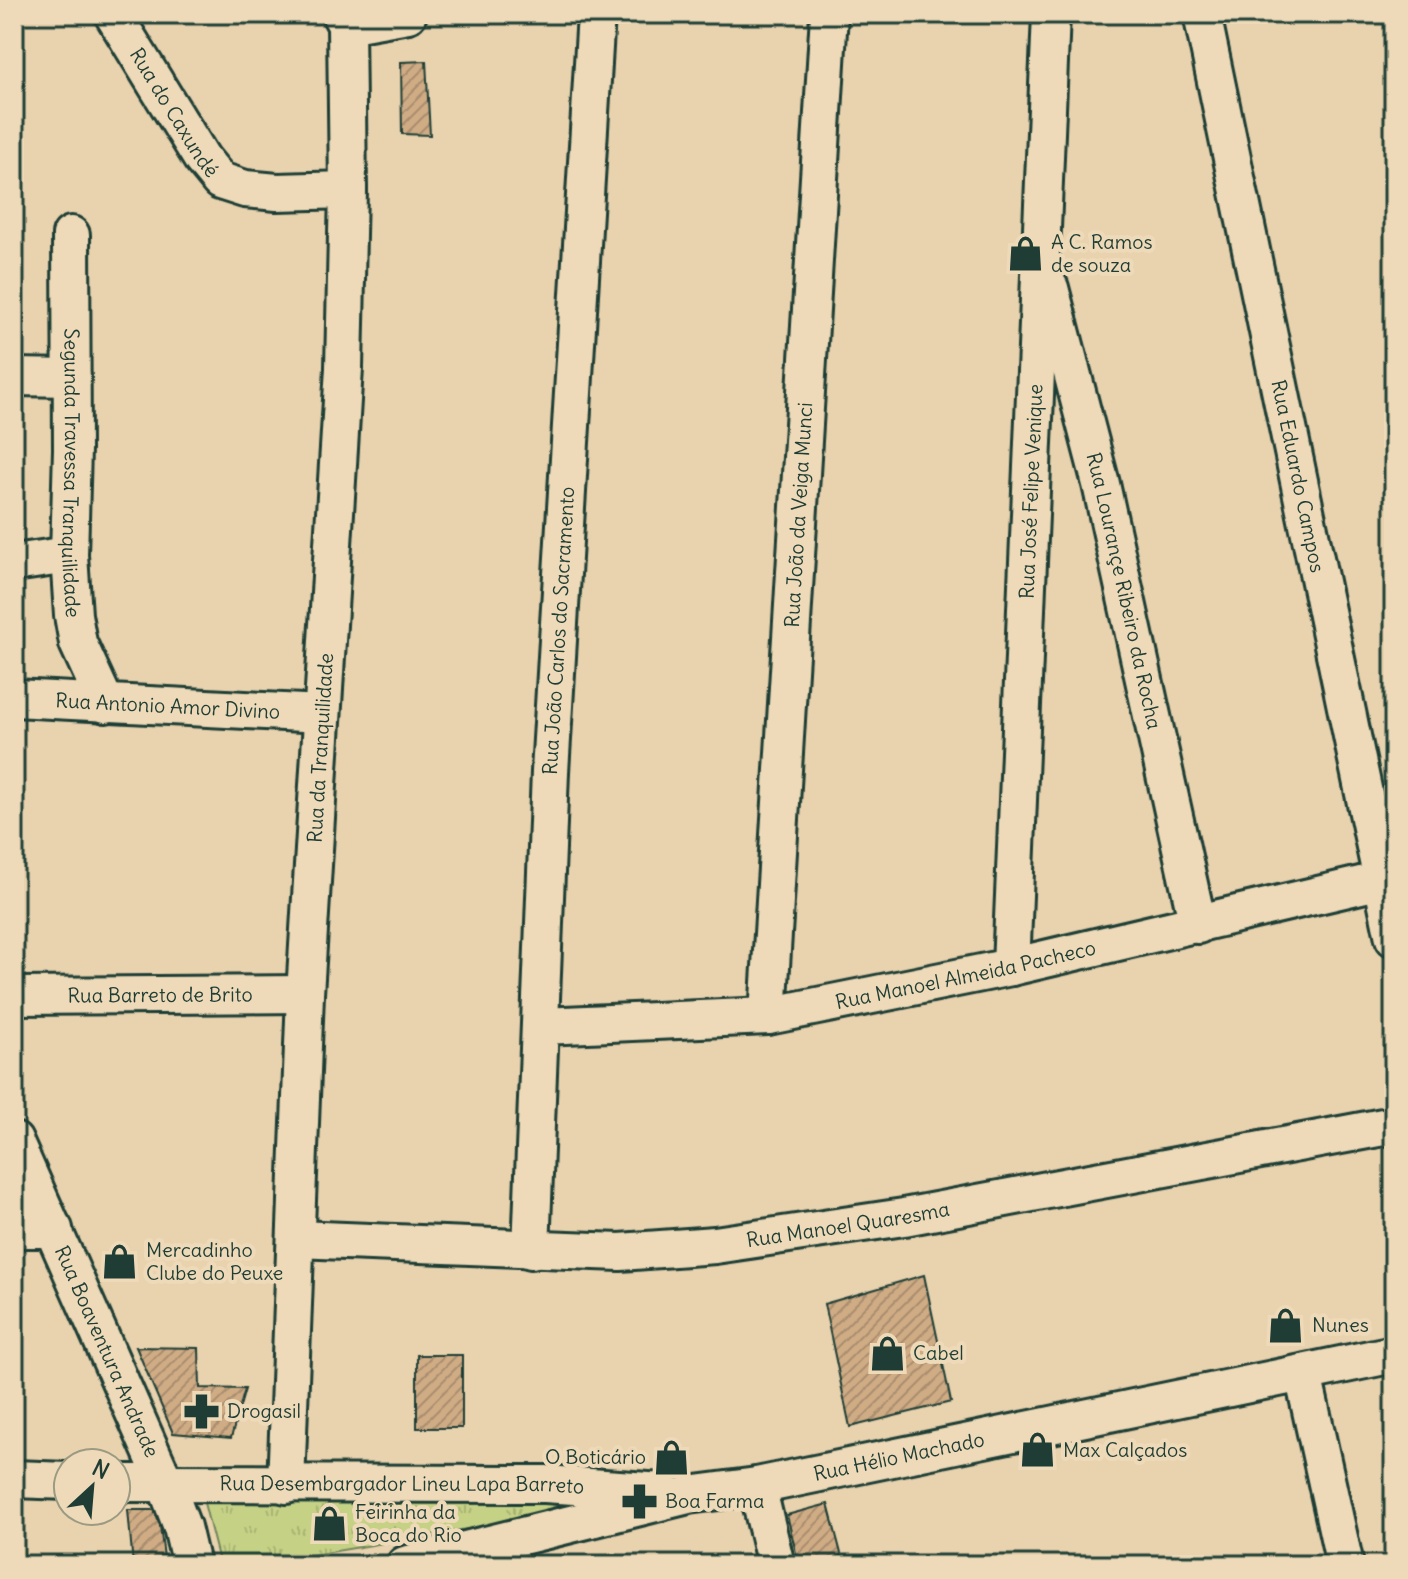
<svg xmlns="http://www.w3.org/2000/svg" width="1408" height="1579" font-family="Delius,sans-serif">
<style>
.grass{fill:url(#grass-tufts);stroke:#72875c;stroke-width:2}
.building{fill:url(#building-hatch);stroke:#1f3d34;stroke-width:2}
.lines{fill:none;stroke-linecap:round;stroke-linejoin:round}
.minor-casing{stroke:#1f3d34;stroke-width:42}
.minor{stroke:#eedab8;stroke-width:36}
.labels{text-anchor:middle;stroke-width:8;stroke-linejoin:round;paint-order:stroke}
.street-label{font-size:20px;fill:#1f3d34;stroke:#eedab8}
.poi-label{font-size:20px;fill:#1f3d34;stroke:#eedab8;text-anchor:start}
</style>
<defs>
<pattern id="grass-tufts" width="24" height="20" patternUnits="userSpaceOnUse" patternTransform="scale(2)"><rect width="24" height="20" fill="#c5d185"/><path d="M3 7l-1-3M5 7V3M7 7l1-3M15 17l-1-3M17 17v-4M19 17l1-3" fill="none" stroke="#a9b473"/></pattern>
<pattern id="building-hatch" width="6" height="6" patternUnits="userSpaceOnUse" patternTransform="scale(2)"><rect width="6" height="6" fill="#d0ac85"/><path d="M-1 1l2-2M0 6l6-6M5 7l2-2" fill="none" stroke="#a88d6e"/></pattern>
</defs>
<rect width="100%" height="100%" fill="#e9d2ae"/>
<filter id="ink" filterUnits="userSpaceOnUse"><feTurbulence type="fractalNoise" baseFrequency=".0125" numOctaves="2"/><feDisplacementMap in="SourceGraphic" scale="16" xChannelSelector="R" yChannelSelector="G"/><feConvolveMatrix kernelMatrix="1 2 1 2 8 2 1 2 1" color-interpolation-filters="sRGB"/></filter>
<g filter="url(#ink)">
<path class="grass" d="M571 1496 574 1511 253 1565H220L203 1499Z"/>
<path class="building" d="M426 61 430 135 402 134 401 62Z
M1394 1230V1270L1389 1271 1384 1231Z
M924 1275 951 1402 850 1427 824 1304Z
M136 1347 199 1348 200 1388 245 1389 231 1438 173 1433Z
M417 1355H462V1428H417Z
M828 1504 844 1565H799L787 1515Z
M128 1510H158L165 1565H133Z"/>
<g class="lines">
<defs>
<g id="minor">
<path id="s1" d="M113 14 202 159 220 181 245 189 277 192 348 190"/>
<path id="s2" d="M1202 14 1394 938"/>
<path d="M346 25 408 14"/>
<path id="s3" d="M71 235 72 449 69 555 73 615 78 643 106 704"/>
<path id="s4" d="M1050 288 1101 484 1198 925"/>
<path d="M14 377 72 378"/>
<path d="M14 563 69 555"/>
<path id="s5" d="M14 698 322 714"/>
<path id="s6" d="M1011 967 1051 14"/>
<path id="s7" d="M14 996 305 994"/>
<path id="s8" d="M768 1016 829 14"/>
<path id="s9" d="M542 1026 768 1016 1011 967 1382 880"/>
<path id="s10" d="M14 1141 166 1485 182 1527 191 1565"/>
<path d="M14 1229H54"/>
<path id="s11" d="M296 1239 620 1252 715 1245 904 1217 1394 1125"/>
<path id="s12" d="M531 1250 550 772 596 14"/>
<path d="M1303 1374 1345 1565"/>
<path d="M14 1479 68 1481"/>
<path id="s13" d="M116 1483 545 1484 663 1492"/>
<path id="s14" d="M286 1485 305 994 344 368 348 190 346 25 340 14"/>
<path d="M757 1486 776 1565"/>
<path id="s15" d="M405 1565 688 1495 757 1486 1394 1354"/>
</g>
</defs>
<use href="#minor" class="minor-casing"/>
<use href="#minor" class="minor"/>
</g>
</g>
<defs>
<symbol id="shop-bare" viewBox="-9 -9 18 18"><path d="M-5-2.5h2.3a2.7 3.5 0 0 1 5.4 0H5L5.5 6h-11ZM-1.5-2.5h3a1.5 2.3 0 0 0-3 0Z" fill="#1f3d34" stroke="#eedab8" stroke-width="2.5" paint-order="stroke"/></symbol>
<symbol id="pharmacy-bare" viewBox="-9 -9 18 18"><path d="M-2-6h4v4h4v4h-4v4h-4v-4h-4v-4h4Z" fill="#1f3d34" stroke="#eedab8" stroke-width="2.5" paint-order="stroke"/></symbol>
</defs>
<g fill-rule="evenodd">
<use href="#shop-bare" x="1000" y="228" width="51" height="51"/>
<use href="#shop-bare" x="94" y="1236" width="51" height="51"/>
<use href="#shop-bare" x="1260" y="1300" width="51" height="51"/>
<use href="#shop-bare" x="862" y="1328" width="51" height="51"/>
<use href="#pharmacy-bare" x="176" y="1386" width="51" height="51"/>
<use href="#shop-bare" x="1012" y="1424" width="51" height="51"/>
<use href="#shop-bare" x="646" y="1432" width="51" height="51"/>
<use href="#pharmacy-bare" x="614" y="1476" width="51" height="51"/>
<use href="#shop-bare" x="304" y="1498" width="51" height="51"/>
</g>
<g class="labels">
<g class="street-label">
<text dy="7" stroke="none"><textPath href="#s1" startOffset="116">Rua do Caxundé</textPath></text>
<text dy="7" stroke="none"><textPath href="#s3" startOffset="238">Segunda Travessa Tranquilidade</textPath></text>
<text dy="7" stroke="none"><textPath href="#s2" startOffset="472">Rua Eduardo Campos</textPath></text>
<text dy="7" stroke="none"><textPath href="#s6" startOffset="476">Rua José Felipe Venique</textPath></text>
<text dy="7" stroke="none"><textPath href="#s8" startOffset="502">Rua João da Veiga Munci</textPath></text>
<text dy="7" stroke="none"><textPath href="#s4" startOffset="312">Rua Lourançe Ribeiro da Rocha</textPath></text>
<text dy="7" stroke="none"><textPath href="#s12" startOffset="620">Rua João Carlos do Sacramento</textPath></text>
<text dy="7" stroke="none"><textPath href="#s5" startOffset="154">Rua Antonio Amor Divino</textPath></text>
<text dy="7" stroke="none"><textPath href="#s14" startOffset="738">Rua da Tranquilidade</textPath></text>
<text dy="7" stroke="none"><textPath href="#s9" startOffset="428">Rua Manoel Almeida Pacheco</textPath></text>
<text dy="7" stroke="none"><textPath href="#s7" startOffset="146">Rua Barreto de Brito</textPath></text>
<text dy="7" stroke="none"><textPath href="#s11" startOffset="554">Rua Manoel Quaresma</textPath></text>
<text dy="7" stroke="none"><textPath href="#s10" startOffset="230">Rua Boaventura Andrade</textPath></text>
<text dy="7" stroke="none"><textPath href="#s15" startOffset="506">Rua Hélio Machado</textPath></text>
<text dy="7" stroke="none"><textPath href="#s13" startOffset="286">Rua Desembargador Lineu Lapa Barreto</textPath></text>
</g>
<g class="poi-label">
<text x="1051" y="249">A C. Ramos<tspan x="1051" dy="23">de souza</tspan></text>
<text x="146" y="1257">Mercadinho<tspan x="146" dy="23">Clube do Peuxe</tspan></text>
<text x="1312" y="1332">Nunes</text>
<text x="913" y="1360">Cabel</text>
<text x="227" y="1418">Drogasil</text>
<text x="1063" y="1457">Max Calçados</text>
<text x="646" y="1464" text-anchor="end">O Boticário</text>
<text x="665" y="1508">Boa Farma</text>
<text x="355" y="1519">Feirinha da<tspan x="355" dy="23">Boca do Rio</tspan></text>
</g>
</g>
<rect width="1408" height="1579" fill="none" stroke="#eedab8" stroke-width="48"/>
<rect x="24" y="24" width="1360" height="1531" fill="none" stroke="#1f3d34" stroke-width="3" filter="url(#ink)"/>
<g transform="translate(92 1487) rotate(26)"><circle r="38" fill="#eedab8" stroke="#9b9b83" stroke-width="2"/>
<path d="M0-6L14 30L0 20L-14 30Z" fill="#1f3d34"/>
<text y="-12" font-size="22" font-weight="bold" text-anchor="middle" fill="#1f3d34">N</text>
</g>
</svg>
